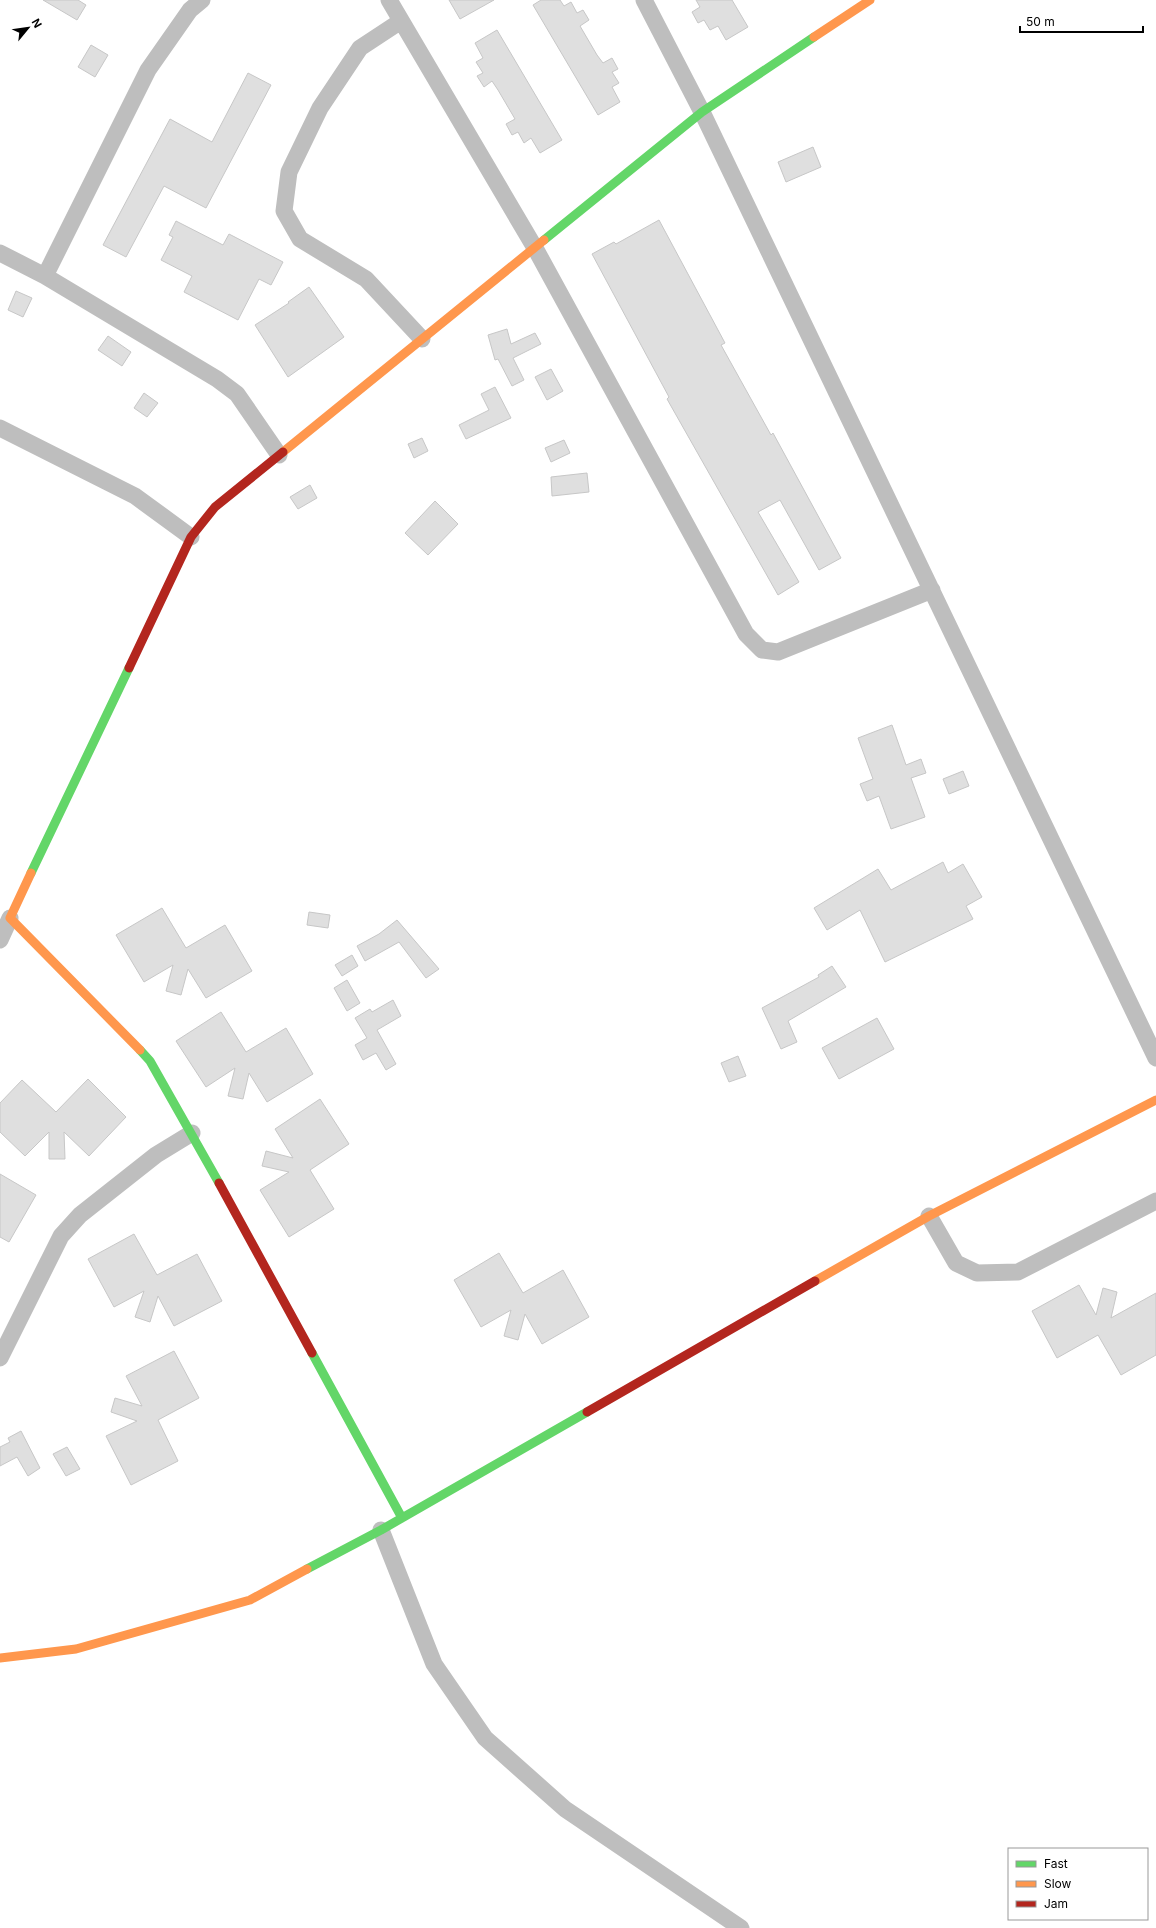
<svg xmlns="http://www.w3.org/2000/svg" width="1156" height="1928" font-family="Inter,sans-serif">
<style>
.building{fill:#dfdfdf;stroke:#c7c7c7}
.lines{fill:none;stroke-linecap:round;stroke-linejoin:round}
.street{stroke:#bebebe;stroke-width:17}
.fast{stroke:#63d668;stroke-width:9}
.slow{stroke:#ff974d;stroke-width:9}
.jam{stroke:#b3261e;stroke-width:9}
</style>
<rect width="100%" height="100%" fill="#fff"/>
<path class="building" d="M43 0H78L86 5 77 20Z
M449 0H494L460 19Z
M541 0H560L564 6 571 2 577 13 583 10 589 20 580 26 597 55 603 63 612 58 618 69 612 72 619 83 612 87 620 102 598 115 533 5Z
M696 0H732L748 27 726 40 718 26 710 30 704 20 698 23 692 12 700 7Z
M497 30 562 140 540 153 531 138 524 143 518 132 512 135 506 124 515 119 498 90 492 81 484 87 477 76 483 73 476 62 483 58 475 43Z
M91 45 108 55 95 77 78 67Z
M248 73 271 85 206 208 164 186 126 257 103 245 170 119 212 142Z
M813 147 821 167 786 182 778 162Z
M659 220 725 343 721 345 771 435 773 433 841 558 819 570 780 500 758 512 799 582 778 595 667 399 669 397 592 254 614 242 616 244Z
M176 221 223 245 229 234 283 262 271 285 259 279 238 320 184 292 192 276 161 260 173 237 169 235Z
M309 287 344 337 288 377 255 325 289 303 288 302Z
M16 291 32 298 23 317 8 310Z
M507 329 511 344 535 333 541 344 513 358 524 380 512 386 498 359 495 360 488 335Z
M108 336 131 352 122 366 98 350Z
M551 369 563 391 547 400 535 377Z
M495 387 511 418 466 439 459 425 489 410 481 394Z
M144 393 158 403 147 417 134 408Z
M422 438 428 451 414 458 408 444Z
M564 440 570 453 551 462 545 448Z
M587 473 589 492 552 496 551 477Z
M310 485 317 498 298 509 290 497Z
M435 501 458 524 428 555 405 533Z
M892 725 906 765 921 759 926 773 911 778 925 817 891 829 879 796 867 801 860 784 873 779 858 738Z
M963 771 969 786 949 794 943 779Z
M943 862 948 873 963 864 982 897 966 906 973 919 885 962 860 910 827 930 814 908 878 869 891 890Z
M162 908 186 948 225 925 252 971 206 998 188 969 181 995 166 991 173 965 144 982 116 935Z
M309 912 330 915 328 928 307 925Z
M397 920 439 969 426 978 399 942 365 961 357 946 379 934Z
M352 955 358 966 342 976 335 965Z
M832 966 846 987 788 1021 797 1042 781 1049 762 1008 819 977 818 975Z
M347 980 360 1003 347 1011 334 988Z
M393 1000 401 1016 377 1030 396 1064 386 1070 376 1053 363 1060 355 1045 367 1038 355 1018 370 1009 372 1012Z
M221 1012 246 1052 286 1028 313 1074 267 1102 249 1073 243 1099 228 1096 235 1068 206 1087 176 1041Z
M877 1018 894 1049 839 1079 822 1048Z
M738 1056 746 1076 729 1082 721 1063Z
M88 1079 126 1117 89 1156 64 1132 65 1159H49V1132L25 1156 0 1132V1103L22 1080 56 1112Z
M320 1099 349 1144 310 1170 334 1209 289 1237 260 1190 289 1172 262 1166 266 1151 293 1158 275 1129Z
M0 1174 36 1195 9 1242 0 1237Z
M134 1234 157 1275 197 1254 222 1301 174 1326 158 1296 150 1322 135 1317 144 1291 114 1307 88 1259Z
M499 1253 523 1293 563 1270 589 1317 542 1344 525 1314 518 1340 504 1336 511 1310 481 1327 454 1280Z
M1079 1285 1096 1315 1103 1288 1117 1292 1111 1318 1156 1293V1355L1121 1375 1098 1335 1057 1358 1032 1311Z
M174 1351 199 1398 158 1420 178 1461 131 1485 106 1436 137 1421 111 1412 115 1398 142 1406 126 1376Z
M21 1431 40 1468 28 1476 17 1457 0 1466V1447L10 1442 8 1438Z
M67 1447 80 1469 66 1476 53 1454Z"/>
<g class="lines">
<path class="street" d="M389 0 535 248 746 634 762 650 778 652 932 590
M644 0 702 112 1156 1058
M401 21 360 48 320 108 289 172 284 211 300 239 366 279 422 339
M0 253 45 276 217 379 237 394 279 455
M45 276 148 70 190 10 202 0
M0 428 135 496 191 537
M0 940 10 918
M929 1216 956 1263 977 1273 1018 1272 1156 1201
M0 1358 61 1236 80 1215 156 1155 192 1133
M381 1530 434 1664 485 1738 565 1809 741 1928"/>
<path class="fast" d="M544 240 702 112 814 37
M31 873 129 668
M140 1050 150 1061 219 1183
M312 1353 402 1518
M307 1569 381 1530 587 1412"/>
<path class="slow" d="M814 37 870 0
M283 452 544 240
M31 873 10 918 140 1050
M815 1281 929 1216 1156 1100
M0 1658 76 1649 250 1600 307 1569"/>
<path class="jam" d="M129 668 191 537 215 507 283 452
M219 1183 312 1353
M587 1412 815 1281"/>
</g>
<rect x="1008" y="1848" width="140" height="72" fill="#ffffff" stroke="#999999"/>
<rect x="1016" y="1861" width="20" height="6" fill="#63d668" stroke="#999999"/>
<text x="1044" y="1868" font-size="12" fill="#000000">Fast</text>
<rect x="1016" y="1881" width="20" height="6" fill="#ff974d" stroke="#999999"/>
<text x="1044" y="1888" font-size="12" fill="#000000">Slow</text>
<rect x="1016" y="1901" width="20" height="6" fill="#b3261e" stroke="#999999"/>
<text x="1044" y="1908" font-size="12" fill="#000000">Jam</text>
<g transform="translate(28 28) rotate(61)" stroke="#ffffff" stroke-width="3" paint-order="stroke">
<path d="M0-3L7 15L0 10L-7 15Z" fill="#000000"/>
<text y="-6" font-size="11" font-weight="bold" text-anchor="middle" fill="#000000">N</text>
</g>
<path d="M1020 26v6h123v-6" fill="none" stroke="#000000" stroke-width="2"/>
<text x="1026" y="26" font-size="12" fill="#000000" stroke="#ffffff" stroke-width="3" paint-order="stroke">50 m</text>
</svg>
